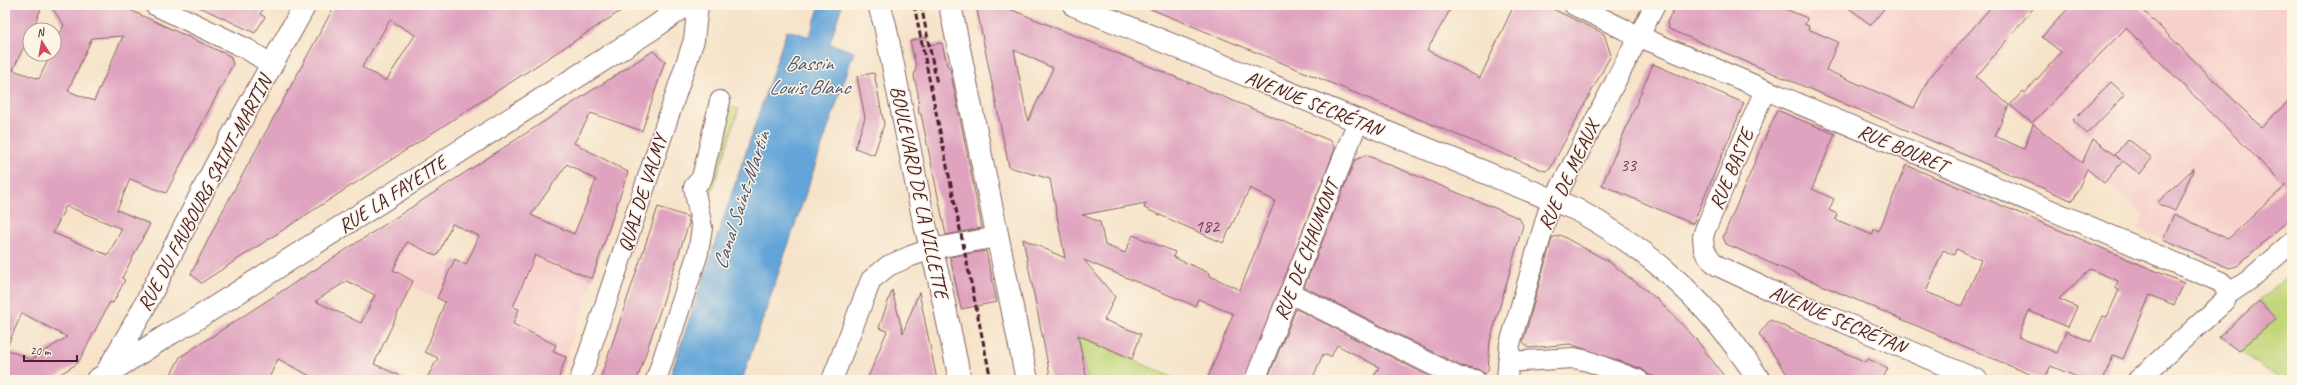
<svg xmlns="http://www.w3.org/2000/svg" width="2297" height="385" font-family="Caveat,sans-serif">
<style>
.built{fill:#f7d0cb}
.green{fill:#c1d578;stroke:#867a52}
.water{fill:#64a5d8;stroke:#576282}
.building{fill:#dfa3bf;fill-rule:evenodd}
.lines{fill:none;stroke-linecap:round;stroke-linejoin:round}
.minor-casing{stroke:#866462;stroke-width:22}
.major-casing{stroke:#866462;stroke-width:24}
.minor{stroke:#fff;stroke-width:20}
.major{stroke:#fff;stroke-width:22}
.rail{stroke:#4a1f2b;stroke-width:3;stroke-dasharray:6 3;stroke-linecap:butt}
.labels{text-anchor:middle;stroke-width:3;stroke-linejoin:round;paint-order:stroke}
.number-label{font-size:18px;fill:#6f4050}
.street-label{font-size:20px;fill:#4a1f2b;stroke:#fcf5e5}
.water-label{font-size:21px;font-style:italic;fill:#545570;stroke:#fcf5e5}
</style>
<rect width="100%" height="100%" fill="#fcf5e5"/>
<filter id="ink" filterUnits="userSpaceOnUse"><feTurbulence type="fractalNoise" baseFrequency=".025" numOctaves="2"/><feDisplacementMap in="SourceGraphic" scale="8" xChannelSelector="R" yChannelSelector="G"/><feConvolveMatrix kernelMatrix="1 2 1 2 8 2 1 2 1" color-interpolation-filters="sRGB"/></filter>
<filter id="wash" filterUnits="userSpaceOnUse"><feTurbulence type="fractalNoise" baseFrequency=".012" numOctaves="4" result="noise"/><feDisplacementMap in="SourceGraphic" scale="16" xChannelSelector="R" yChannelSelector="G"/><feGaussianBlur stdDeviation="0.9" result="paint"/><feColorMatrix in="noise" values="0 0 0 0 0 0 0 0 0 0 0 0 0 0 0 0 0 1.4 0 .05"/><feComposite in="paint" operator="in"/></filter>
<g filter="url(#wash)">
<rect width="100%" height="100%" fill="#f6e3c9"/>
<path class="built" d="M1790 5H1966L2012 42 1980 80 1950 148 1780 76 1810 13Z
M2071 5H2292V217L2237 267 2229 268 2138 229 2144 214 2010 105 2023 91 2026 92 2061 52 2056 48 2059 18Z
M531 216 603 247 565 360 390 276 405 241 495 284Z"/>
<path class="green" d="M725 105 739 109 709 200H707Z
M2292 272V380H2282L2239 351 2276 319 2259 301Z
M1078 335 1178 380H1087Z"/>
<path class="water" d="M820 5H842L830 42 831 44 854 52 742 380H669L787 30 807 36 810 35Z"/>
<g id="blocks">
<path class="building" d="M9 5H43L13 70 39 79 51 54H54V47L64 25 50 5H119L230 56 233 64 166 193 130 179 117 210 150 224 122 278 125 280 113 303 110 302 78 363 51 380H5V13ZM123 36 94 101 68 91 92 38ZM66 206 122 229 108 255 53 233ZM22 313 67 337 31 360 6 349Z
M195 5H265L260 14 265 17 255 33Z
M335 5H630L201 283 191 274 220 216ZM390 20 415 35 386 81 362 67Z
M976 5H1000L1331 141 1335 149 1244 380H1207L1233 314 1198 299 1195 306 1084 260 1115 297 1104 320 1141 334 1132 359 1078 335 1087 380H1051L1023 239 1065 258 1050 179 1009 167ZM1014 50 1053 68 1028 121ZM1250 188 1275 201 1240 290 1208 275 1209 273 1173 257 1175 252 1133 235 1125 253 1105 245 1100 222 1082 215 1146 203 1144 208 1223 243Z
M1141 5H1453L1427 50 1480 78 1514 5H1545L1604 34 1611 55 1550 169 1545 171Z
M1676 5H1786L1785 9 1807 18 1805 25 1809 26 1808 29 1838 42 1826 70 1914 108 1929 78 1993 5H2036L1976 77 2009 105 1995 136 2024 149 2033 124 2082 163 2093 139 2121 160 2115 155 2128 139 2152 158 2140 174 2123 161 2104 183 2087 169 2073 201 1669 29 1667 22Z
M1845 5H1887L1871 25Z
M2071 5H2138L2261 127 2292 98V217L2237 266 2229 268 2163 240 2174 214 2228 239 2285 186 2126 28 2032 123 2010 105 2023 91 2025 93 2061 52 2042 37Z
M926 37 928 45 942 43 947 65 950 69 982 228 946 235 921 114H919L918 93 914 77 916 66 910 41Z
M653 51 665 61 642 131 591 113 574 143 628 172 592 279 535 255 513 307 519 309 513 324 556 345 553 352 566 357 558 380H426L438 358 425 352 445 302 437 298 455 259 466 265 479 236 452 224 437 256 407 242 393 270 413 281 374 364 409 380H318L278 359 268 380H168L180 357ZM567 164 596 180 574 234 531 215ZM347 281 375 295 361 323 315 301Z
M1653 64 1744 103 1693 224 1602 185Z
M874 73 884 124 874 155 855 148 865 118 857 76Z
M2111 82 2125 95 2087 134 2073 120Z
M1777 110 1835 134 1812 189 1834 199 1829 210 1837 214 1835 219 1872 235 1874 229 1879 231 1906 165 2184 283 2174 305 2150 295 2123 359 2113 355 2103 380H2084L2051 366 2043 380 1726 244 1723 237ZM1956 249 1981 260 1962 306 1926 292 1943 250 1954 255ZM2090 269 2118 281 2115 288 2119 290 2107 317 2103 316 2091 342 2066 331 2057 353 2018 337 2029 311 2068 327 2077 307 2059 299Z
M1366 155 1519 218 1523 225 1490 341 1488 371 1485 374 1477 369 1461 366 1304 287 1355 160Z
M2194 168 2175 211 2157 203Z
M658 207 688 217 689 223 637 380H600Z
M1560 235 1608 261 1656 298 1696 339 1727 380H1662L1648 374 1642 369 1570 344 1528 348 1523 342 1552 238Z
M986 251 997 302 961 309 950 257Z
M892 290 903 333 919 292 937 380H867L887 331 879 328Z
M2259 301 2276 319 2239 351 2219 337Z
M1296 309 1437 380H1382L1374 376 1379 367 1337 345 1331 357 1323 354 1312 380H1267Z
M1770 320 1866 362 1868 359 1888 368 1882 380H1791L1759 334Z"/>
</g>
</g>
<g filter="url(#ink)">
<use href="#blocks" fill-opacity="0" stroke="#866462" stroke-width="1"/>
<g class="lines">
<defs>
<path id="minor" d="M155 5 247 49 272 65
M1574 5 1638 36 2221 282 2226 289 2227 295
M1765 90 1705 230 1703 237 1704 250 1712 261 1718 266 1780 295 1978 380
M1290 293 1457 377 1475 380
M1508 362 1574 358 1588 361 1638 380
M580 380 694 40 698 5
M656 380 698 253 702 228 694 187 702 178 720 101
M832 380 871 280 888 266 911 256 931 249 997 237
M1255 380 1358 121
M1507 380 1510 344 1548 212 1655 5
M2138 380 2225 301 2227 295 2249 280 2292 242"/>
<path id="major" d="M879 5 885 25 923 217 939 279 960 380
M950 5 1027 380
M1074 5 1575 209C1653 251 1711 305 1759 380
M107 372 140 315 216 165 305 5
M97 380 171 333 193 321 652 29 686 5"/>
</defs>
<use href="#minor" class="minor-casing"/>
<use href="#major" class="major-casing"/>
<use href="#minor" class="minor"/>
<use href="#major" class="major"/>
<path class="rail" d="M914 5 991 380
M921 5 937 84"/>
</g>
</g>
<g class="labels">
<g class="number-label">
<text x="1628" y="171">33</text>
<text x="1207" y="232">182</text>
</g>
<g class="street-label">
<text transform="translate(1314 103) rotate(22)" y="7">AVENUE SECRÉTAN</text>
<text transform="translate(1903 148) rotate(23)" y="7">RUE BOURET</text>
<text transform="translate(1731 169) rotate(-67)" y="7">RUE BASTE</text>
<text transform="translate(1568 175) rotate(-65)" y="7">RUE DE MEAUX</text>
<text transform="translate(920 192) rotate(78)" y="7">BOULEVARD DE LA VILLETTE</text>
<text transform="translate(204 193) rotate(-62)" y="7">RUE DU FAUBOURG SAINT-MARTIN</text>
<text transform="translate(642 193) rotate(-72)" y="7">QUAI DE VALMY</text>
<text transform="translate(392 194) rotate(-33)" y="7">RUE LA FAYETTE</text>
<text transform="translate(1306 250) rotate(-69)" y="7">RUE DE CHAUMONT</text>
<text transform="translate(1838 319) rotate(23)" y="7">AVENUE SECRÉTAN</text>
</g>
<g class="water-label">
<text x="809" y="70">Bassin<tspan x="809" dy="24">Louis Blanc</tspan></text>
<text transform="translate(741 200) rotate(-72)" y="7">Canal Saint-Martin</text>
</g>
</g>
<rect width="2297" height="385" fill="none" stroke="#fcf5e5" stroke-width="20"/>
<g transform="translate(42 42) rotate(349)"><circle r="19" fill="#fcf5e5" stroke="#b59f9b"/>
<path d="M0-3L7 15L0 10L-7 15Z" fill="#d1495b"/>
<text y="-6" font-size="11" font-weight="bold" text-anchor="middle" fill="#4a1f2b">N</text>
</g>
<path d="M24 355v6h53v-6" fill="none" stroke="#4a1f2b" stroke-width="2"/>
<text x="30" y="355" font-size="12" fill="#4a1f2b" stroke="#fcf5e5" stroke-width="3" paint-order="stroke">20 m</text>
</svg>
